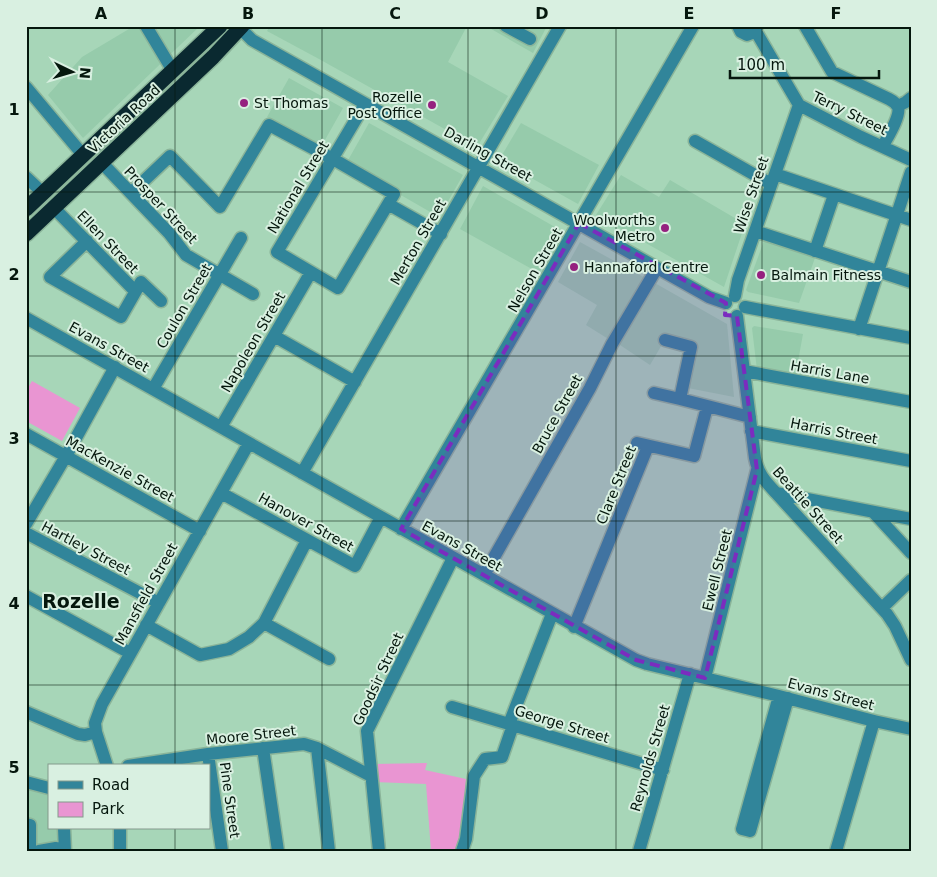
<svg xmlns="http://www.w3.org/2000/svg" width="937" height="877" font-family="'DejaVu Sans',sans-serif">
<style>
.built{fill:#96cbab}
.green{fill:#e995d2}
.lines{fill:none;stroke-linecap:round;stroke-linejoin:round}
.minor-casing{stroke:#8ab499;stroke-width:15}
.highway-casing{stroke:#8ab499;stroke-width:18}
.minor{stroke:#31859a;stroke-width:12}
.highway{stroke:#0a2930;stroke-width:15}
.marked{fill:#7b2cbf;fill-opacity:0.2;stroke:#7b2cbf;stroke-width:4;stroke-dasharray:10 6;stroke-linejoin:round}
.grid{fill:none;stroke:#05170d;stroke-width:1;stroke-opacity:0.55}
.poi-dot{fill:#95217f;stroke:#d9f0e1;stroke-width:2}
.labels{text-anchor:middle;stroke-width:4;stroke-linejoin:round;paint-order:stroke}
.poi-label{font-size:14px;fill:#05170d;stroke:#d9f0e1;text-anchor:start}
.street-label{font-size:14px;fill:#05170d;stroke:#d9f0e1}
.district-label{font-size:19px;font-weight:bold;fill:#05170d;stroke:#d9f0e1}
.neatline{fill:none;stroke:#05170d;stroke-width:2}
.grid-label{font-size:16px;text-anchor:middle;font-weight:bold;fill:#05170d}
</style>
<rect width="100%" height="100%" fill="#a7d6b8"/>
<path class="built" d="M134 26H200L83 138 48 95 82 57Z
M270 26H467L448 62 508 96 477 147 319 59 267 31Z
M486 26H547L533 53Z
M289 78 343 108 321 147 267 117Z
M369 123 463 175 439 217 399 194 400 192 347 162Z
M521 123 599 165 578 204 499 160Z
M621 175 659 197 670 180 745 224 724 287 596 215Z
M483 186 562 231 539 273 460 229Z
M765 238 816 255 799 303 748 292 746 290Z
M580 242 647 279 610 340 586 325 597 305 558 282Z
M653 282 727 324 734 397 688 388 698 344 667 336 650 365 617 343Z
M754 326 803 334 795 378 757 370 752 328Z
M26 782 49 788V828H64L65 851H26Z"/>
<path class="green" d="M32 381 80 408 62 441 26 421V391Z
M427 763 425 770 466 779 462 841 458 851H431L426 784 374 782V764Z"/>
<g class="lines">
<defs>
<path id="minor" d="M146 26 173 71
M506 26 530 39
M738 26 741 32 747 35 755 32 757 26
M805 26 832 72 889 99C893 101 896 103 898 107 901 116 887 138 883 146
M240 28 252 40 709 297 726 303
M755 32 758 35 799 105 861 137 911 160
M26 87 83 155
M898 106 906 102 911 98
M695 141 771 184
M102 163 169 233 186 255 253 294
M775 174 911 220
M26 177 43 193
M131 193 170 156 220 207 269 125 333 159 394 194 338 288 277 252 365 104
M388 204 441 234
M54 208 135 291
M755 231 911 282
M87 241 50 277 121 317 141 282 161 301
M815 251 834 195
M735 296 738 280 799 105
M745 307 911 338
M737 316 755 458C758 474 765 481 776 493L887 614 895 626 911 660
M26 318 636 660 647 664 779 696 874 721 911 729
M859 329 911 172
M274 336 355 382
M665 340 691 347 680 399
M744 371 911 402
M153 389 241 238
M654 393 680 399 750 417
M221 427 311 272
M751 431 911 461
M26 434 200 531
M637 443 694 456 707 407
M302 473 560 26
M221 493 355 566 381 517
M776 493 911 519
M874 513 911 553
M26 524 66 456 115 367
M401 529 693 26
M26 533 159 603
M484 575 590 388 612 344 657 268
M26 596 130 653
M882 608 911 580
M264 623 329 659
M146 625 200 655 229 649 249 637 264 623 307 540
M574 627 648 446
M705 678 757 470
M779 696 742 829 750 831 788 698
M452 707 663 770
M26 712 78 734 85 735 96 732
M509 724 552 614
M263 748 278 851
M317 748 329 851
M208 754 222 851
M107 766 96 732 95 723 102 704 249 443
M128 766 208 754 304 744 317 748 371 776
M26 782 49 788
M26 824 30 825V851
M64 828 65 851
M120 828V851
M39 851 56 848
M379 851 367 731 453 558
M462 851 466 839 474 776 485 759 502 757 513 725
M639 851 690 674
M836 851 874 721"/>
<path id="highway" d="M26 209 220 26
M26 234 213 57 242 26"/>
</defs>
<use href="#minor" class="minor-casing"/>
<use href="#highway" class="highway-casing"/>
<use href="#minor" class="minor"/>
<use href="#highway" class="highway"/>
</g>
<path class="marked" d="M579 223 726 303 725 315 737 316 757 470 705 678 636 660 401 529Z"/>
<path class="grid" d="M175 26V766M322 26V851M468 26V851M616 26V851M762 26V851M26 192H911M26 356H911M26 521H911M26 685H911M175 828V851"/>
<g class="poi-dot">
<circle cx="244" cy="103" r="5"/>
<circle cx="432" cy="105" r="5"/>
<circle cx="665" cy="228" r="5"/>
<circle cx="574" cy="267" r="5"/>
<circle cx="761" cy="275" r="5"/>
</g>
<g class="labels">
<g class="poi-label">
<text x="422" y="102" text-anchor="end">Rozelle<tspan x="422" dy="16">Post Office</tspan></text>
<text x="254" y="108">St Thomas</text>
<text x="655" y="225" text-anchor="end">Woolworths<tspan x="655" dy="16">Metro</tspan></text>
<text x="584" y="272">Hannaford Centre</text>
<text x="771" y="280">Balmain Fitness</text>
</g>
<g class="street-label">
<text transform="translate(850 113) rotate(26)" y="5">Terry Street</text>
<text transform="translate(124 119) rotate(-43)" y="5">Victoria Road</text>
<text transform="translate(488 154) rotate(29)" y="5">Darling Street</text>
<text transform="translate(298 187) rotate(-59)" y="5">National Street</text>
<text transform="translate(751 195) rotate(-71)" y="5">Wise Street</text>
<text transform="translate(161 205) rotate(47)" y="5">Prosper Street</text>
<text transform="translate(108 242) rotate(46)" y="5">Ellen Street</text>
<text transform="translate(418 242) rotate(-60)" y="5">Merton Street</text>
<text transform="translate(535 270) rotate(-60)" y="5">Nelson Street</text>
<text transform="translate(184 306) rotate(-60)" y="5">Coulon Street</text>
<text transform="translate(253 342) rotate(-60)" y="5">Napoleon Street</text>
<text transform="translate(109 347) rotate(29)" y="5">Evans Street</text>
<text transform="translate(830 372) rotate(10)" y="5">Harris Lane</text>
<text transform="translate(557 414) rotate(-61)" y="5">Bruce Street</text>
<text transform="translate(834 431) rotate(11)" y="5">Harris Street</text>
<text transform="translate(120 469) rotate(29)" y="5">MacKenzie Street</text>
<text transform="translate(616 485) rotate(-68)" y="5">Clare Street</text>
<text transform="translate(808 505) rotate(48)" y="5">Beattie Street</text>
<text transform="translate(306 522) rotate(29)" y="5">Hanover Street</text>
<text transform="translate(462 546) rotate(29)" y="5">Evans Street</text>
<text transform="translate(86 548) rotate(28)" y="5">Hartley Street</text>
<text transform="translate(717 570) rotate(-76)" y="5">Ewell Street</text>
<text transform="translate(146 594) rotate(-61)" y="5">Mansfield Street</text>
<text transform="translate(378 679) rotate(-65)" y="5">Goodsir Street</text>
<text transform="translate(831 694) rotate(15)" y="5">Evans Street</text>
<text transform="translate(562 724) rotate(17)" y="5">George Street</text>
<text transform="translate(251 735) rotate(-6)" y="5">Moore Street</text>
<text transform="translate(650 758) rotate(-74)" y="5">Reynolds Street</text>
<text transform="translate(230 800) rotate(82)" y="5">Pine Street</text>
</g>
<g class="district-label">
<text x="81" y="608">Rozelle</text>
</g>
</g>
<rect width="937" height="877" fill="none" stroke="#d9f0e1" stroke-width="55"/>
<rect x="48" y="764" width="162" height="65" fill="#d9f0e1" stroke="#84998c"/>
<rect x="58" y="781" width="25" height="8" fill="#31859a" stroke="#84998c"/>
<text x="92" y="790" font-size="15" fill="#05170d">Road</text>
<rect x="58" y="802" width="25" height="15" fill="#e995d2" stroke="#84998c"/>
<text x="92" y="814" font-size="15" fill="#05170d">Park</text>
<g transform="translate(72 72) rotate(95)" stroke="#d9f0e1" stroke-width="4" paint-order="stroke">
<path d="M0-4L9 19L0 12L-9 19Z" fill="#05170d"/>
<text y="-8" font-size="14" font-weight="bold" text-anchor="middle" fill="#05170d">N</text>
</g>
<path d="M730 70v8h149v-8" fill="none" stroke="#05170d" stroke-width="2.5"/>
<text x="737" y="70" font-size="15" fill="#05170d" stroke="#d9f0e1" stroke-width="4" paint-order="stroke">100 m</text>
<rect x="28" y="28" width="882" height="822" class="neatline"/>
<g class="grid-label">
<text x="101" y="19">A</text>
<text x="248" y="19">B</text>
<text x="395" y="19">C</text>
<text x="542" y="19">D</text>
<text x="689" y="19">E</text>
<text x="836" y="19">F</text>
<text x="14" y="115">1</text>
<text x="14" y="280">2</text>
<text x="14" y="444">3</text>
<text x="14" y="609">4</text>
<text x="14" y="773">5</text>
</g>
</svg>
